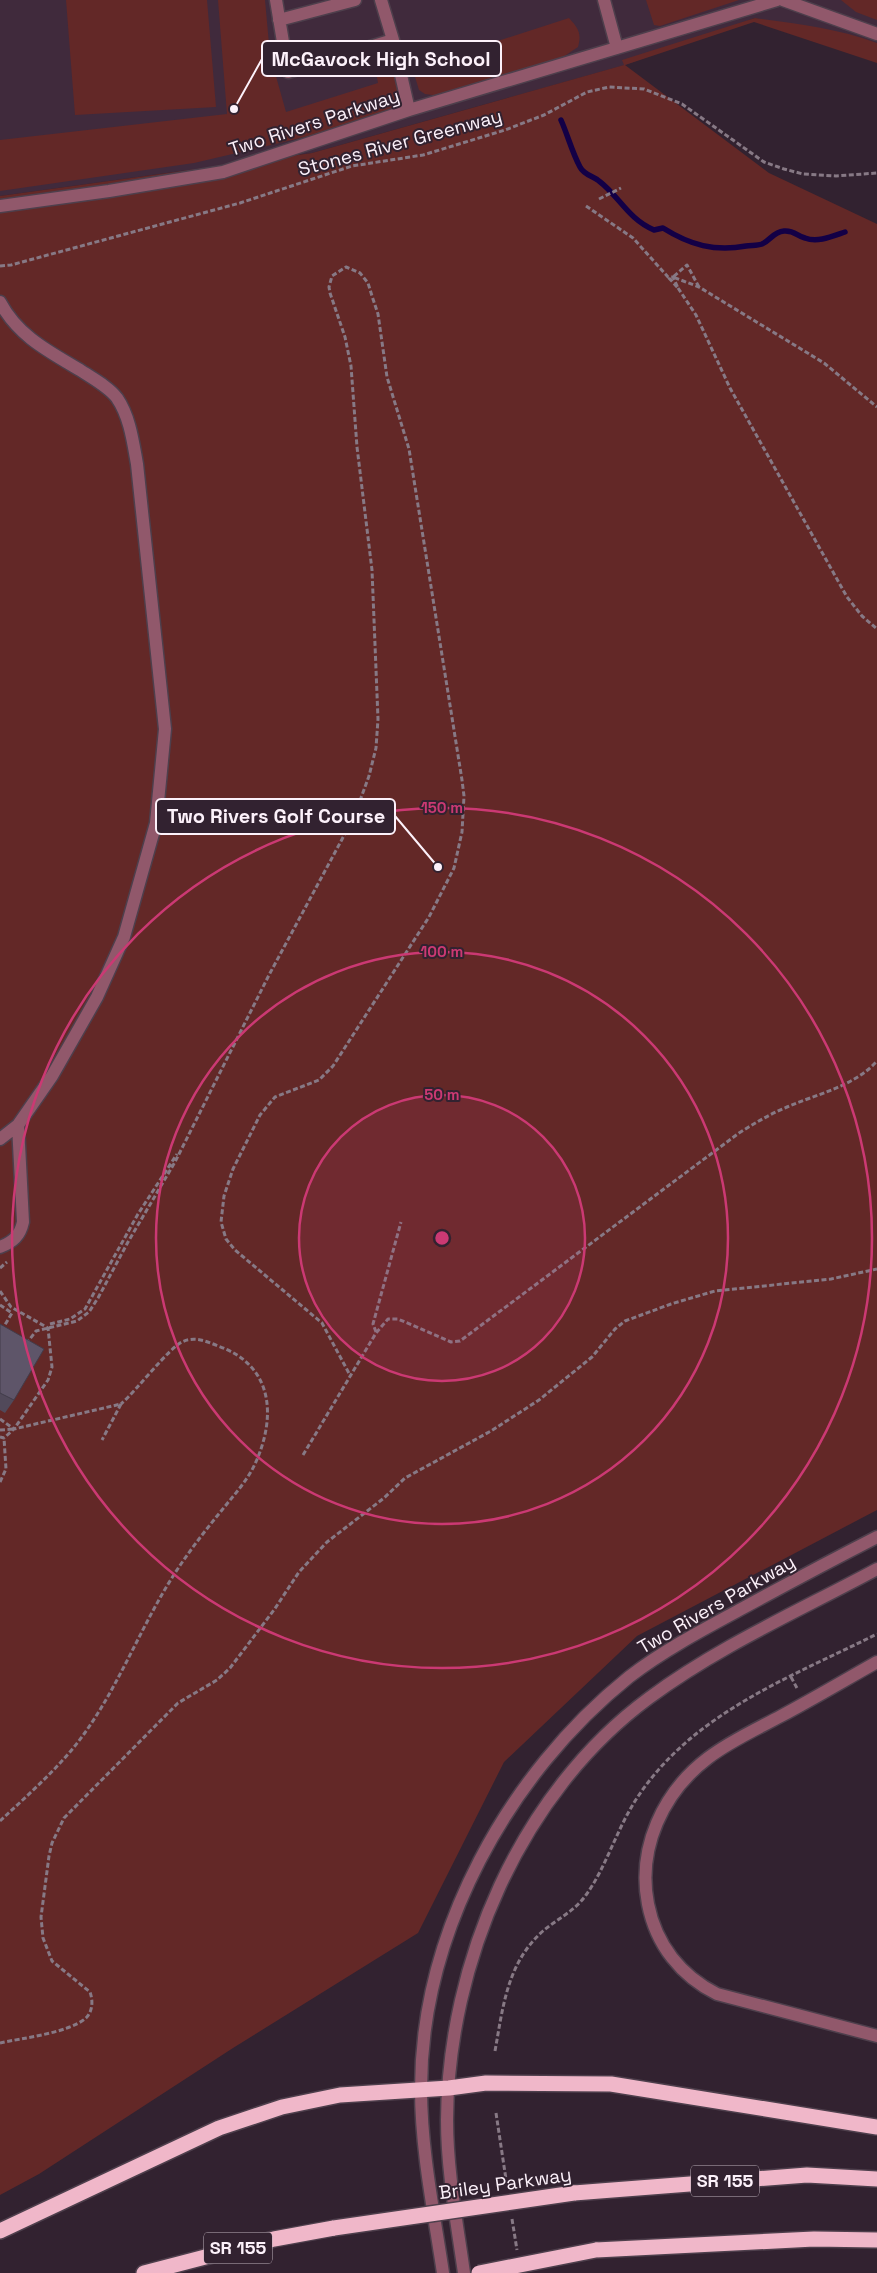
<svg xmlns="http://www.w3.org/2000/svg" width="877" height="2273" font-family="'Space Grotesk',sans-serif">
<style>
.built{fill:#402a3c}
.green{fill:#632827}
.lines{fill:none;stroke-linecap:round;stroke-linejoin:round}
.stream{stroke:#130046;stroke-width:5.5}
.minor-casing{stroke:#4e3f4c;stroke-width:15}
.highway-casing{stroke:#4e3f4c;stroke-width:18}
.path{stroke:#877985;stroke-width:3;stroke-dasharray:5 2.5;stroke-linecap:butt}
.minor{stroke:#91586b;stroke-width:12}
.highway{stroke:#f0b7c9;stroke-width:15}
.highway-bridge-casing{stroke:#4e3f4c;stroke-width:18;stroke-linecap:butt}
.highway-bridge{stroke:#f0b7c9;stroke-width:15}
.wall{fill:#51495a}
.building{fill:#5e5569;stroke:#423c4a}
.ring{fill:none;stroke:#cb3973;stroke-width:2.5}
.labels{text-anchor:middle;stroke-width:4;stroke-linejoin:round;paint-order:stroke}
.shield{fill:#322230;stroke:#bfb3bd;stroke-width:1}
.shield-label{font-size:18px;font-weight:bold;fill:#fcf1fa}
.street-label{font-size:19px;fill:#fcf1fa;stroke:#322230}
.centre{fill:#cb3973;stroke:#322230;stroke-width:2.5}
.ring-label{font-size:15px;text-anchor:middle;font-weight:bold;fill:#cb3973;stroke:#322230;stroke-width:4;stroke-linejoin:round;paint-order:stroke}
.leader{fill:none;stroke:#fcf1fa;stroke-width:2}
.callout-dot{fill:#fcf1fa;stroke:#322230;stroke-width:2}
.callout{fill:#322230;stroke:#fcf1fa;stroke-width:2}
.callout-label{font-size:20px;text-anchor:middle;font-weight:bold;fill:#fcf1fa}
</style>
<rect width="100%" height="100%" fill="#322230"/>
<path class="built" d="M0 0H877V54L755 18 625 65 312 153 0 196Z"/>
<path class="green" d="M66 0H207L216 107 75 115Z
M218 0H265L270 55 286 112 378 83 376 72 379 66 384 64C398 74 404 95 392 109L313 135 194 163 0 191V140L227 114Z
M646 0H739L660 26 654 25Z
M841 0H877V20L856 12Z
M569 18C578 28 582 33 578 47L563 57 441 96 425 94 419 90 409 57 413 51 421 52 427 64Z
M755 18C797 24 837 28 877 43V63L754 22 625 65 769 173 877 224V1510L637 1636 504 1762 418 1933 233 2048 39 2174 0 2195V196L312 153 624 65 622 60Z"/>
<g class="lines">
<path class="stream" d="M561 120C568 136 572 152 580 167 584 175 593 176 599 181 619 196 628 219 654 230L663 228C690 245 715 252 746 246 751 245 757 246 762 244 771 240 773 232 784 231 794 230 797 236 805 238 818 243 833 236 845 232"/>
<defs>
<path id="minor" d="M276 0 288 72 393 40
M381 0 393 40 409 110
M604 0 617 48
M783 0 877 34
M279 20 355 0
M0 206 109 191 223 172 409 110 777 0
M0 302C18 336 48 351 80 370 92 378 109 387 117 398 130 417 133 442 137 464L165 729 156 823 124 937 97 997 52 1076 18 1125 0 1139
M0 1247C13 1242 20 1236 23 1222L18 1125
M877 1662C845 1680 813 1699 781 1716 757 1729 730 1741 708 1758 663 1792 637 1848 648 1904 656 1945 681 1976 717 1994L877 2036
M443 2273C434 2213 421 2150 421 2089 421 1932 508 1774 629 1677 664 1650 704 1629 743 1608 787 1584 832 1560 877 1537
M464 2273C457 2223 447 2171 447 2120 448 1963 520 1793 649 1698 719 1646 801 1610 877 1569"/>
<path id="highway" d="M574 2193 807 2175 877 2179
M0 2231 219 2128 282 2107 340 2095 449 2088 486 2083 611 2084 877 2127
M596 2250 814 2239 877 2240
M144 2273 274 2239 334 2228"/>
</defs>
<use href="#minor" class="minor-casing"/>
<use href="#highway" class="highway-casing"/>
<path class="path" d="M599 199 621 188
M586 206 633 238 668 277H673L678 288 668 277
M0 266 11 265 240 203 352 166 423 155 505 130 544 115 587 92 609 87 644 89 682 104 764 162 784 169 803 174 836 176 877 173
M699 287 687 265 673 277 699 287 824 363 877 407
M678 288 696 315 730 388 847 597 862 616 877 629
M0 1268 7 1262
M0 1291 11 1307 48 1328 52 1367 48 1380 14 1429
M0 1305 12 1313 0 1333
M50 1324 70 1319 85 1309 138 1214 177 1154
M376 1332 373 1324 401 1222
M26 1344 36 1331 77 1321 89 1312 98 1298 128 1242 175 1162 269 975 354 817 369 776 376 748 378 719 372 570 357 447 351 366 345 337 330 293 329 287 332 276 346 267 360 273 368 283 372 296 378 314 387 377 409 449 462 780 464 796 462 832 454 868 429 917 333 1066 319 1080 275 1097 260 1115 233 1169 224 1196 221 1222 226 1239 235 1250 322 1323 351 1377
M0 1419 14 1429
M0 1430 14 1429
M0 1437 4 1438 14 1429 121 1404 102 1440
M303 1455 376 1333 388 1319H398L451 1342 460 1341 739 1133C755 1123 770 1114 787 1107 817 1094 855 1086 877 1061
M0 1482 6 1469 4 1438
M791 1677 798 1690
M0 1821C29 1794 61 1766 84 1734 122 1681 144 1618 181 1564 194 1545 208 1527 222 1510 234 1495 247 1481 255 1464 277 1416 273 1365 218 1346 206 1341 194 1336 182 1342 169 1348 136 1391 121 1404
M0 2043C22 2038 69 2033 86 2018 93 2011 93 2000 90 1992L52 1961 43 1938 41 1917 49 1856 52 1843 64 1818 178 1703 217 1680 230 1668 274 1610 299 1572 327 1542 384 1498 405 1478 491 1431 539 1400 592 1357 615 1329 625 1321 671 1304 715 1291 831 1279 877 1269
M495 2051C503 2007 507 1963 543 1931 557 1919 575 1911 586 1895 607 1866 617 1827 639 1795 695 1712 791 1677 877 1634
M496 2113 507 2186
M512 2219 517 2250"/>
<use href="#minor" class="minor"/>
<use href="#highway" class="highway"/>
<defs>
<path id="highway-bridge" d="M334 2228 574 2193
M479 2273 596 2250"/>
</defs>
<use href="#highway-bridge" class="highway-bridge-casing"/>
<use href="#highway-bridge" class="highway-bridge"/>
</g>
<path class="wall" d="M0 1324 14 1400 5 1413 0 1410Z"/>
<path class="building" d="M0 1324 44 1349 14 1400 0 1393Z"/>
<circle cx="442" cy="1238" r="143" fill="#cb3973" fill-opacity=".12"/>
<g class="ring">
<circle cx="442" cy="1238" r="143"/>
<circle cx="442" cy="1238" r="286"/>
<circle cx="442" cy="1238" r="430"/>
</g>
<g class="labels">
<g class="shield">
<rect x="691" y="2165.5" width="68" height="31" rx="4"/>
<rect x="204" y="2232.5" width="68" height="31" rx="4"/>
</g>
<g class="shield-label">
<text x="725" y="2187">SR 155</text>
<text x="238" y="2254">SR 155</text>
</g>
<g class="street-label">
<text transform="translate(314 122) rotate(-18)" y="7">Two Rivers Parkway</text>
<text transform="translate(400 142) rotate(-15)" y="7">Stones River Greenway</text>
<text transform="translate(716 1604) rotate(-30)" y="7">Two Rivers Parkway</text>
<text transform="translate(505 2183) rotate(-8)" y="7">Briley Parkway</text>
</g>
</g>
<circle cx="442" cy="1238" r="8" class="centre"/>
<g class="ring-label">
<text x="442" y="813">150 m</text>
<text x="442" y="957">100 m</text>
<text x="442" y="1100">50 m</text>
</g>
<path class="leader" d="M234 109L262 59M438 867L395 816"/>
<g class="callout-dot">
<circle cx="234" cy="109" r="5"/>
<circle cx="438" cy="867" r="5"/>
</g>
<g class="callout">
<rect x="262" y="41" width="239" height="35" rx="5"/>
<rect x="156" y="799" width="239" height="35" rx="5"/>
</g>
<g class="callout-label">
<text x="381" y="66">McGavock High School</text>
<text x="276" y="823">Two Rivers Golf Course</text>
</g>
</svg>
